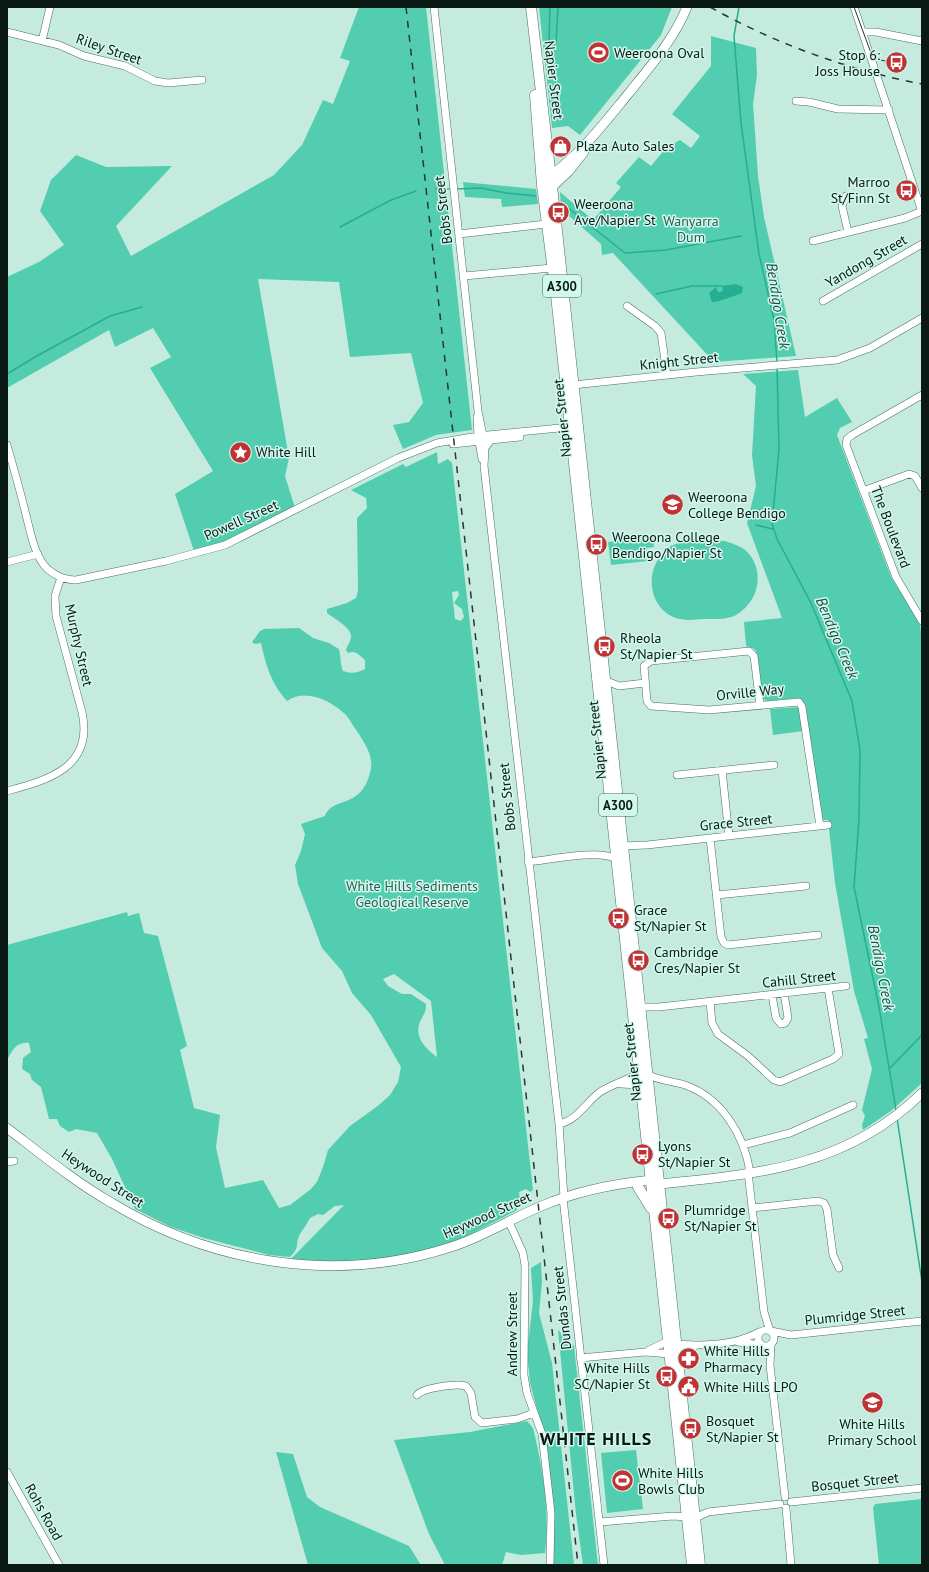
<svg xmlns="http://www.w3.org/2000/svg" width="929" height="1572" font-family="'PT Sans',sans-serif">
<style>
.green{fill:#52cdaf;fill-rule:evenodd}
.water{fill:#26ae92}
.lines{fill:none;stroke-linecap:round;stroke-linejoin:round}
.stream{stroke:#26ae92;stroke-width:1.5}
.minor-casing{stroke:#4b6e64;stroke-width:8}
.major-casing{stroke:#4b6e64;stroke-width:10}
.highway-casing{stroke:#4b6e64;stroke-width:11}
.minor{stroke:#fff;stroke-width:7}
.major{stroke:#fff;stroke-width:9}
.highway{stroke:#fff;stroke-width:10}
.tram{stroke:#263833;stroke-width:1}
.rail{stroke:#263833;stroke-width:1.5;stroke-dasharray:7 7;stroke-linecap:butt}
.labels{text-anchor:middle;stroke-width:3;stroke-linejoin:round;paint-order:stroke}
.shield{fill:#d2f8ed;stroke:#475c56;stroke-width:1}
.shield-label{font-size:13px;font-weight:bold;fill:#0b1915}
.street-label{font-size:14px;fill:#0b1915;stroke:#d2f8ed}
.poi-label{font-size:14px;fill:#0b1915;stroke:#d2f8ed;text-anchor:start}
.park-label{font-size:14px;fill:#2c5f52;stroke:#d2f8ed}
.water-label{font-size:15px;font-style:italic;fill:#1c5044;stroke:#d2f8ed}
.district-label{font-size:18px;font-weight:bold;letter-spacing:1px;fill:#0b1915;stroke:#d2f8ed}
</style>
<rect width="100%" height="100%" fill="#c5ebdf"/>
<path class="green" d="M359 7H426L472 430 436 435 403 449 393 425 409 422 423 403 411 353 350 357 339 282 258 279 289 458 285 476 296 511 195 554 175 494 213 471 150 368 171 357 153 328 115 347 109 330 7 388V277L39 262 64 245 40 211 51 180 76 155 106 167 172 166 116 226 131 256 274 175 302 145 323 100 333 104 350 61 340 58Z
M539 7H672L661 35 580 135 568 126 552 128Z
M711 36 756 48 757 75 753 104 758 176 764 217 796 356 714 362 613 253 602 255 601 244 561 209 560 192 593 220 621 187 616 183 639 157 651 166 666 148 680 140 691 148 700 136 672 114 711 66Z
M463 182 536 189 538 204 502 207 501 199 465 197Z
M798 370 805 417 837 398 852 422 840 428 837 435 891 577 920 624 922 641V1083L891 1111 863 1130 862 1125 865 1116 862 1110 872 1069 864 1039 868 1038 854 991 835 883 828 820H822L803 702 798 698 767 701 763 699 756 651 753 648H748L746 645 744 622 782 618 747 523 756 486 752 455 756 386 743 374Z
M437 452 438 464 448 459 452 463 533 1190 530 1192 526 1189 519 1192 521 1206 517 1208V1210L444 1248 382 1264 289 1261 344 1205 335 1206 323 1215 318 1214 310 1218C307 1224 303 1229 300 1234 294 1246 301 1246 290 1257L269 1255 204 1238 171 1227 135 1209 112 1159 97 1133 76 1129 69 1132 60 1126 57 1119H49L41 1087 32 1080 30 1074 22 1069 23 1058 31 1052 29 1043C17 1041 11 1051 7 1061V945L127 912 128 916 139 913 144 933 158 936 187 1046 180 1050 194 1108 220 1115 216 1147 225 1188 263 1180 279 1208 290 1205 311 1189 317 1182 323 1167 328 1150 350 1126 379 1105 390 1095 398 1082 401 1067 371 1015 352 993 342 971 322 948 298 884 296 871 295 865 301 851 305 834 301 824 325 816C333 795 363 811 371 768 373 756 365 744 359 734 354 728 350 719 345 714 330 700 305 688 287 701 271 683 266 666 261 643L255 644 252 642 260 631 264 629 299 628 313 638 329 643 339 649C341 657 340 664 343 671 352 674 357 673 365 669V660C359 655 356 650 348 653L346 650C347 646 350 642 351 638 353 628 333 618 327 613V609L347 603 356 598 358 591 357 518 367 508 366 498 351 490 403 464 406 467ZM458 591 459 595 454 603 462 609 464 617 461 621 455 619 452 592ZM394 974 431 1001 437 1057C427 1050 415 1038 419 1025 422 1015 426 1015 426 1004L411 994H402L388 986 383 979Z
M653 537 654 547 647 548 648 561 611 565 608 542 645 538 646 541V538Z
M725 541C734 544 744 547 750 555 765 576 757 603 736 615 727 620 713 619 703 619 692 620 684 621 673 617 646 604 645 566 668 548 682 538 708 541 725 541Z
M799 707 803 731 773 735 770 709Z
M541 1262 542 1282 539 1313 552 1363 574 1565H553L543 1431 530 1383 527 1352 533 1301 531 1268Z
M558 1330 574 1346 598 1565H583L576 1514Z
M527 1421 533 1428C543 1469 550 1510 545 1553L521 1555 506 1552 502 1565H445L429 1534 394 1440 470 1432Z
M636 1450 643 1509 607 1513 601 1453Z
M276 1452 293 1454 307 1497 320 1507 409 1546 421 1565H308Z
M922 1499V1565H879L873 1508 875 1504Z"/>
<path class="water" d="M736 284 743 287 742 293C736 295 717 303 712 302L709 293 716 287 718 292H721L723 290 722 286Z"/>
<g class="lines">
<path class="stream" d="M739 7 734 36 741 123 759 254 774 320 777 363
M549 42 550 7
M556 42 558 7
M436 189H449
M457 189 481 188 506 193 536 196
M562 203 625 253 666 250 741 236
M340 227 391 200 416 191
M656 294 692 286H722
M777 367 779 449 772 524 777 539 811 603 852 701 860 750 859 819 854 887 879 1007 896 1110
M7 374 35 357 110 316 142 307
M756 525 773 529
M890 1068 922 1035
M897 1118 922 1282"/>
<defs>
<path id="minor" d="M434 7 478 411 484 441
M854 7 922 212
M7 32 59 45 84 56 125 66 155 81 168 83 202 80
M863 32H876L922 41
M42 41 50 7
M796 101 809 102 838 109 889 110
M846 196 842 206 848 232
M459 234 546 224
M813 241 905 218 922 211
M464 276 552 268
M823 301 922 244
M627 306 655 326 661 333 667 375
M573 385 696 372 837 360 870 348 922 318
M922 395 852 435 847 439 846 445 896 577 922 621
M477 417 478 436 482 459
M491 440 485 448 484 466 559 1124
M453 444 520 437
M7 445C14 469 21 494 27 519 31 534 34 552 44 565 51 574 64 580 76 580L166 561 225 545 398 458 437 443 478 436 570 427
M863 491 909 474 915 476 922 488
M7 562 38 554
M604 680 619 686 645 683
M760 705 754 656 749 651 651 661 644 666 647 701 651 706 709 710 799 702 802 707 820 826
M722 770 729 836
M677 775 774 765
M7 791C49 780 94 767 82 712L56 616 55 596 61 577
M710 838 721 937 724 943 728 945 818 935
M622 846 647 845 828 825
M528 862C549 860 599 849 616 859
M717 895 806 886
M772 995 776 1018 781 1024 785 1023 788 1018 784 993
M710 1002 712 1023 718 1034 748 1056 774 1080 780 1082 833 1059 839 1054 828 988
M640 1007H659L846 986
M647 1074C659 1081 673 1081 685 1085 722 1098 744 1135 750 1172
M621 1084 641 1085
M743 1145 790 1133 853 1105
M7 1162 14 1161
M748 1172 764 1312 770 1331
M564 1197 559 1124C578 1120 585 1103 600 1092 613 1084 627 1080 639 1073
M563 1198 604 1565
M752 1208 818 1201 824 1203 827 1209 833 1255 839 1268
M509 1222 523 1253 525 1266 524 1375 527 1393 542 1434 551 1513 550 1565
M758 1338a8 8 0 1 1 16 0a8 8 0 1 1-16 0Z
M771 1331 791 1335 922 1321
M738 1342 761 1345
M771 1344 770 1365 785 1497
M676 1345C684 1344 691 1345 698 1345 718 1345 741 1342 759 1332
M649 1350 668 1341
M677 1355 695 1346
M580 1358 645 1352 670 1354
M417 1395C422 1388 457 1383 466 1386L471 1393 475 1417 482 1423 517 1419 534 1413
M7 1472 59 1565
M791 1502 922 1488
M786 1508 791 1565
M695 1518 708 1512 780 1504
M600 1522 673 1516 687 1517"/>
<path id="major" d="M551 175C581 154 605 122 629 93 650 67 674 39 687 7
M552 187 569 171 584 152
M7 1128C41 1154 75 1182 112 1203 213 1264 337 1284 451 1247 482 1237 509 1220 539 1207 576 1191 612 1184 651 1180
M659 1184C758 1174 847 1167 922 1093"/>
<path id="highway" d="M531 7 555 212 700 1565
M535 95 542 185 556 295 692 1565
M638 1187 651 1208"/>
</defs>
<use href="#minor" class="minor-casing"/>
<use href="#major" class="major-casing"/>
<use href="#highway" class="highway-casing"/>
<use href="#minor" class="minor"/>
<use href="#major" class="major"/>
<use href="#highway" class="highway"/>
<path class="tram" d="M854 7 871 53 880 60 896 63"/>
<path class="rail" d="M406 7 578 1565
M710 7C776 44 848 70 922 84"/>
</g>
<defs>
<symbol id="stadium-disc" viewBox="-11 -11 22 22"><circle r="9.5" fill="#c13235" stroke="#d2f8ed"/><path d="M0-5a6.5 5 0 1 0 0 10a6.5 5 0 1 0 0-10ZM-3.5-1.8h7v3.6h-7Z" fill="#fff"/></symbol>
<symbol id="bus-disc" viewBox="-11 -11 22 22"><circle r="9.5" fill="#c13235" stroke="#d2f8ed"/><path d="M-5-6H5V4H4V6H2V4H-2V6H-4V4H-5ZM-3.5-4V0h7V-4ZM-3.5 1.2v1.5H-2V1.2ZM2 1.2v1.5H3.5V1.2Z" fill="#fff"/></symbol>
<symbol id="shop-disc" viewBox="-11 -11 22 22"><circle r="9.5" fill="#c13235" stroke="#d2f8ed"/><path d="M-5-2.5h2.3a2.7 3.5 0 0 1 5.4 0H5L5.5 6h-11ZM-1.5-2.5h3a1.5 2.3 0 0 0-3 0Z" fill="#fff"/></symbol>
<symbol id="sight-disc" viewBox="-11 -11 22 22"><circle r="9.5" fill="#c13235" stroke="#d2f8ed"/><path d="M0-6L1.8-2.2L6-1.7L2.9 1.2L3.7 5.4L0 3.3L-3.7 5.4L-2.9 1.2L-6-1.7L-1.8-2.2Z" fill="#fff"/></symbol>
<symbol id="school-disc" viewBox="-11 -11 22 22"><circle r="9.5" fill="#c13235" stroke="#d2f8ed"/><path d="M0-5L7-2L0 1L-7-2ZM-4 1L0 2.5L4 1V4Q0 6-4 4Z" fill="#fff"/></symbol>
<symbol id="pharmacy-disc" viewBox="-11 -11 22 22"><circle r="9.5" fill="#c13235" stroke="#d2f8ed"/><path d="M-2-6h4v4h4v4h-4v4h-4v-4h-4v-4h4Z" fill="#fff"/></symbol>
<symbol id="civic-disc" viewBox="-11 -11 22 22"><circle r="9.5" fill="#c13235" stroke="#d2f8ed"/><path d="M-.6-6.5H3V-4.5H.6V-3L4-1V1h2V6H-6V1h2V-1L-.6-3ZM-1.2 2.5V6h2.4V2.5Z" fill="#fff"/></symbol>
</defs>
<g fill-rule="evenodd">
<use href="#stadium-disc" x="586" y="40" width="25" height="25"/>
<use href="#bus-disc" x="884" y="50" width="25" height="25"/>
<use href="#shop-disc" x="548" y="134" width="25" height="25"/>
<use href="#bus-disc" x="894" y="178" width="25" height="25"/>
<use href="#bus-disc" x="546" y="200" width="25" height="25"/>
<use href="#sight-disc" x="228" y="440" width="25" height="25"/>
<use href="#school-disc" x="660" y="492" width="25" height="25"/>
<use href="#bus-disc" x="584" y="532" width="25" height="25"/>
<use href="#bus-disc" x="592" y="634" width="25" height="25"/>
<use href="#bus-disc" x="606" y="906" width="25" height="25"/>
<use href="#bus-disc" x="626" y="948" width="25" height="25"/>
<use href="#bus-disc" x="630" y="1142" width="25" height="25"/>
<use href="#bus-disc" x="656" y="1206" width="25" height="25"/>
<use href="#pharmacy-disc" x="676" y="1346" width="25" height="25"/>
<use href="#bus-disc" x="654" y="1364" width="25" height="25"/>
<use href="#civic-disc" x="676" y="1374" width="25" height="25"/>
<use href="#school-disc" x="860" y="1390" width="25" height="25"/>
<use href="#bus-disc" x="678" y="1416" width="25" height="25"/>
<use href="#stadium-disc" x="610" y="1468" width="25" height="25"/>
</g>
<g class="labels">
<g class="shield">
<rect x="543" y="275" width="38" height="22" rx="3"/>
<rect x="599" y="794" width="38" height="22" rx="3"/>
</g>
<g class="shield-label">
<text x="562" y="291">A300</text>
<text x="618" y="810">A300</text>
</g>
<g class="street-label">
<text transform="translate(109 49) rotate(19)" y="5">Riley Street</text>
<text transform="translate(554 80) rotate(83)" y="5">Napier Street</text>
<text transform="translate(443 210) rotate(-97)" y="5">Bobs Street</text>
<text transform="translate(866 261) rotate(-30)" y="5">Yandong Street</text>
<text transform="translate(679 361) rotate(-6)" y="5">Knight Street</text>
<text transform="translate(562 418) rotate(-96)" y="5">Napier Street</text>
<text transform="translate(241 520) rotate(-24)" y="5">Powell Street</text>
<text transform="translate(891 527) rotate(69)" y="5">The Boulevard</text>
<text transform="translate(79 645) rotate(77)" y="5">Murphy Street</text>
<text transform="translate(750 692) rotate(-6)" y="5">Orville Way</text>
<text transform="translate(597 740) rotate(-96)" y="5">Napier Street</text>
<text transform="translate(507 797) rotate(-96)" y="5">Bobs Street</text>
<text transform="translate(736 822) rotate(-6)" y="5">Grace Street</text>
<text transform="translate(799 979) rotate(-6)" y="5">Cahill Street</text>
<text transform="translate(632 1062) rotate(-96)" y="5">Napier Street</text>
<text transform="translate(103 1178) rotate(33)" y="5">Heywood Street</text>
<text transform="translate(487 1215) rotate(-24)" y="5">Heywood Street</text>
<text transform="translate(562 1308) rotate(-96)" y="5">Dundas Street</text>
<text transform="translate(855 1315) rotate(-6)" y="5">Plumridge Street</text>
<text transform="translate(512 1334) rotate(-90)" y="5">Andrew Street</text>
<text transform="translate(855 1482) rotate(-6)" y="5">Bosquet Street</text>
<text transform="translate(44 1512) rotate(61)" y="5">Rohs Road</text>
</g>
<g class="poi-label">
<text x="614" y="58">Weeroona Oval</text>
<text x="880" y="60" text-anchor="end">Stop 6:<tspan x="880" dy="16">Joss House</tspan></text>
<text x="576" y="151">Plaza Auto Sales</text>
<text x="890" y="187" text-anchor="end">Marroo<tspan x="890" dy="16">St/Finn St</tspan></text>
<text x="574" y="209">Weeroona<tspan x="574" dy="16">Ave/Napier St</tspan></text>
<text x="256" y="457">White Hill</text>
<text x="688" y="502">Weeroona<tspan x="688" dy="16">College Bendigo</tspan></text>
<text x="612" y="542">Weeroona College<tspan x="612" dy="16">Bendigo/Napier St</tspan></text>
<text x="620" y="643">Rheola<tspan x="620" dy="16">St/Napier St</tspan></text>
<text x="634" y="915">Grace<tspan x="634" dy="16">St/Napier St</tspan></text>
<text x="654" y="957">Cambridge<tspan x="654" dy="16">Cres/Napier St</tspan></text>
<text x="658" y="1151">Lyons<tspan x="658" dy="16">St/Napier St</tspan></text>
<text x="684" y="1215">Plumridge<tspan x="684" dy="16">St/Napier St</tspan></text>
<text x="704" y="1356">White Hills<tspan x="704" dy="16">Pharmacy</tspan></text>
<text x="650" y="1373" text-anchor="end">White Hills<tspan x="650" dy="16">SC/Napier St</tspan></text>
<text x="704" y="1392">White Hills LPO</text>
<text x="706" y="1426">Bosquet<tspan x="706" dy="16">St/Napier St</tspan></text>
<text x="872" y="1429" text-anchor="middle">White Hills<tspan x="872" dy="16">Primary School</tspan></text>
<text x="638" y="1478">White Hills<tspan x="638" dy="16">Bowls Club</tspan></text>
</g>
<g class="park-label">
<text x="691" y="226">Wanyarra<tspan x="691" dy="16">Dum</tspan></text>
<text x="412" y="891">White Hills Sediments<tspan x="412" dy="16">Geological Reserve</tspan></text>
</g>
<g class="water-label">
<text transform="translate(778 306) rotate(81)" y="5">Bendigo Creek</text>
<text transform="translate(837 638) rotate(67)" y="5">Bendigo Creek</text>
<text transform="translate(881 968) rotate(79)" y="5">Bendigo Creek</text>
</g>
<g class="district-label">
<text x="596" y="1445">WHITE HILLS</text>
</g>
</g>
<rect width="929" height="1572" fill="none" stroke="#0b1915" stroke-width="16"/>
</svg>
